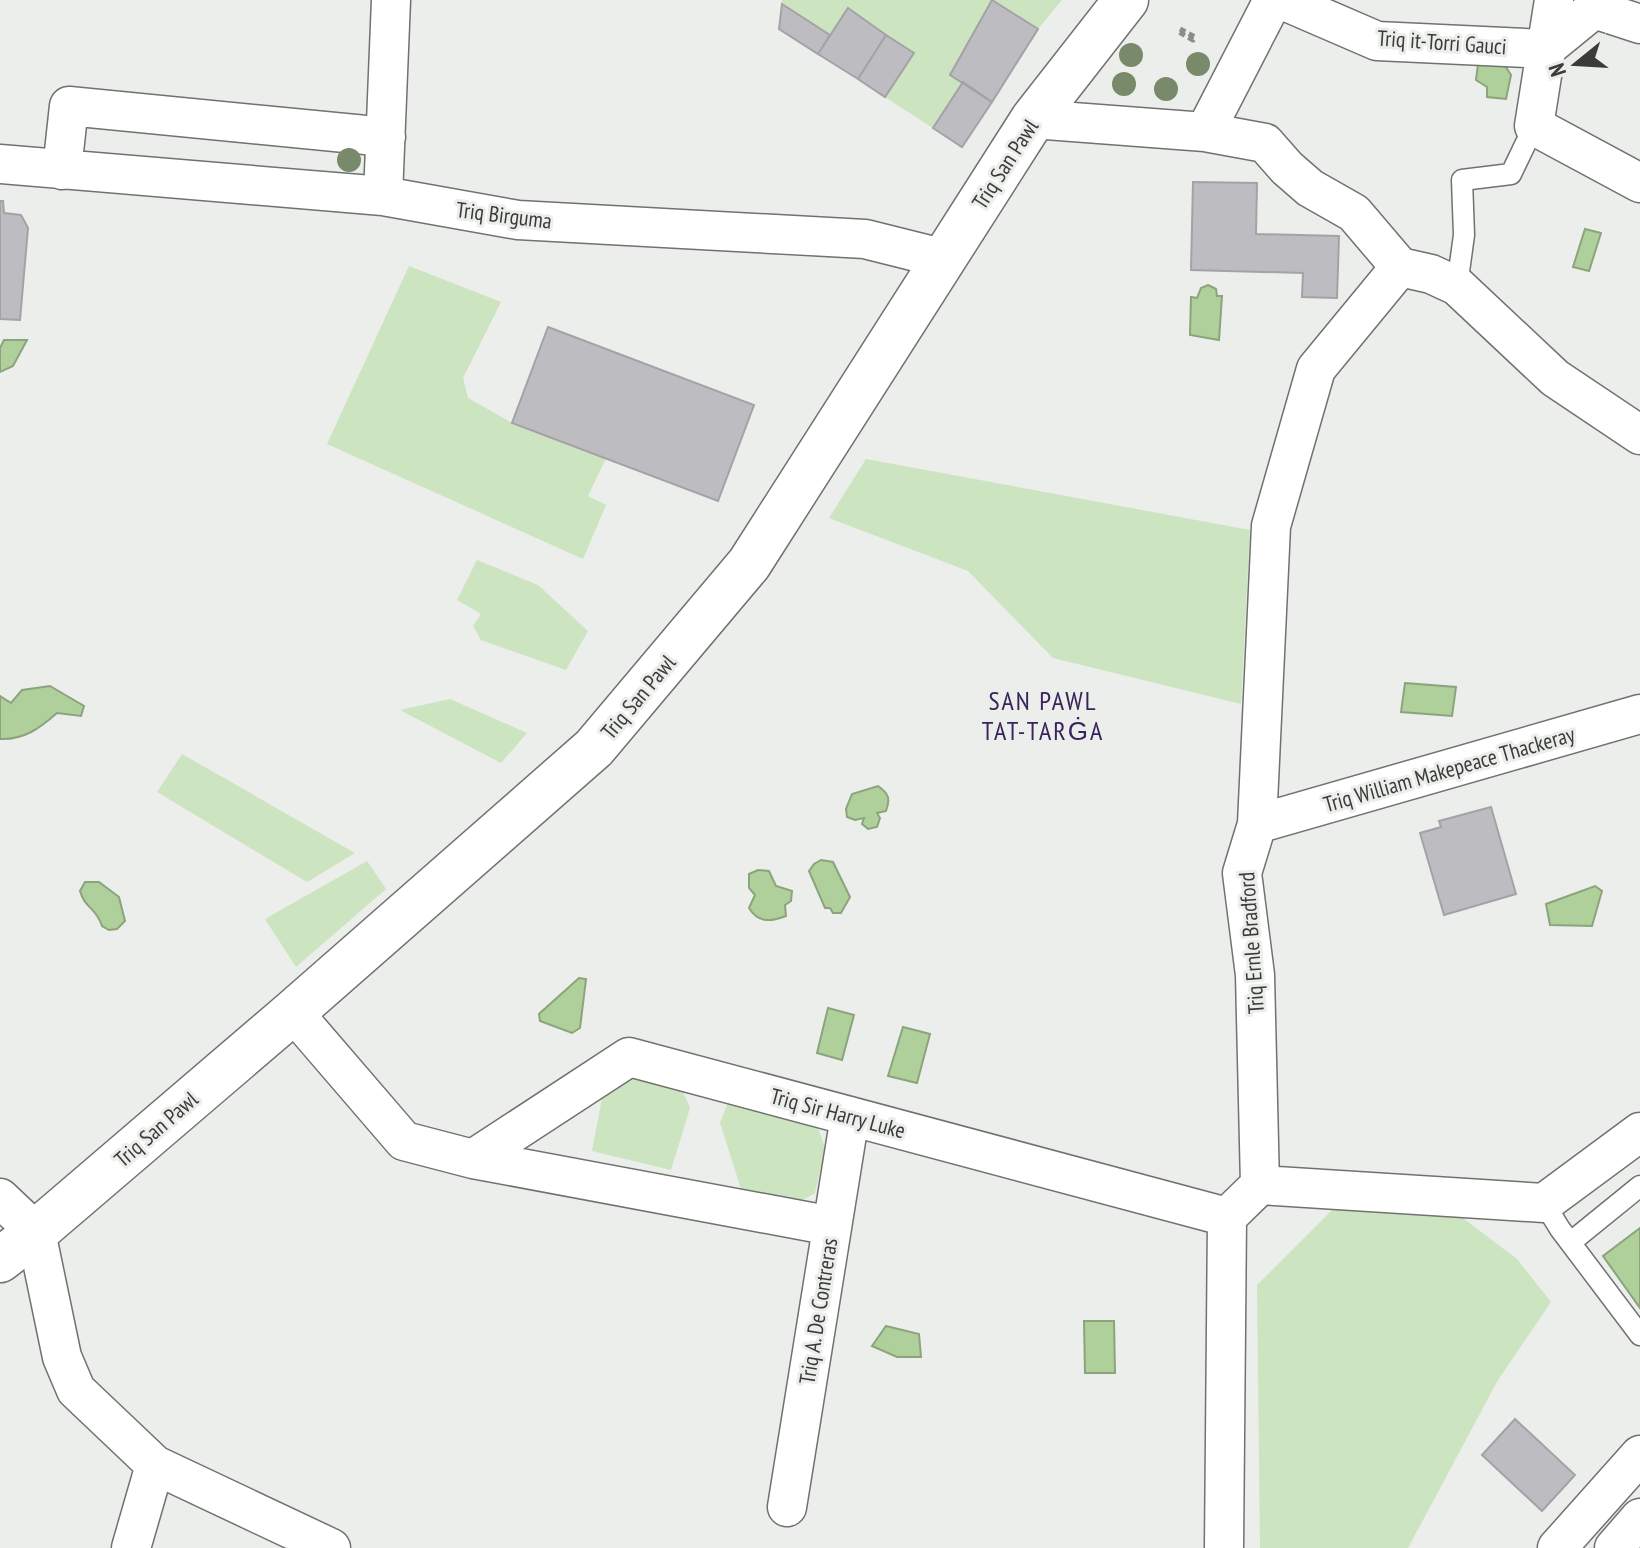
<svg xmlns="http://www.w3.org/2000/svg" width="1640" height="1548" font-family="'PT Sans Narrow',sans-serif">
<style>
.green{fill:#cde4c0}
.water{fill:#afd09a;stroke:#8ca47d;stroke-width:2}
.building{fill:#bdbcc0;stroke:#a3a2a6;stroke-width:2}
.lines{fill:none;stroke-linecap:round;stroke-linejoin:round}
.lane-casing{stroke:#6f726e;stroke-width:23}
.street-casing{stroke:#6f726e;stroke-width:41}
.secondary-casing{stroke:#6f726e;stroke-width:47}
.path{stroke:#8b8d8a;stroke-width:5;stroke-dasharray:6 4;stroke-linecap:butt}
.lane{stroke:#fff;stroke-width:20}
.street{stroke:#fff;stroke-width:38}
.secondary{stroke:#fff;stroke-width:44}
.tree{fill:#788a69}
.labels{text-anchor:middle;stroke-width:6;stroke-linejoin:round;paint-order:stroke}
.street-label{font-size:22px;fill:#3b3c3a;stroke:#ebeeea}
.quarter-label{font-size:26px;letter-spacing:2px;fill:#39235d;stroke:#ebeeea}
</style>
<rect width="100%" height="100%" fill="#ebeeea"/>
<path class="green" d="M782 0H992L951 74 963 82 933 128 885 97 913 53 848 9 830 35 782 4Z
M994 0H1062L1038 29Z
M409 266 501 302 463 378 468 398 512 423 606 458 588 496 606 505 583 559 327 444Z
M866 459 1250 530 1241 704 1053 658 968 571 829 518Z
M477 560 538 585 588 631 566 670 481 640 473 626 481 614 457 600Z
M450 699 527 733 501 763 400 710Z
M182 754 355 853 307 882 157 792Z
M367 861 386 889 296 967 265 919Z
M627 1075 683 1092 690 1108 671 1170 592 1151 602 1098Z
M729 1100 816 1123 825 1147 815 1193 798 1203 742 1192 720 1123Z
M1334 1208 1459 1215 1517 1259 1551 1302 1498 1380 1408 1548H1260L1257 1285Z"/>
<path class="water" d="M1478 64H1504L1511 75 1506 99 1487 97V87L1476 80Z
M1585 229 1601 233 1589 271 1573 267Z
M1208 285 1216 289 1217 296H1222L1219 340 1190 335 1191 297 1197 298 1201 288Z
M4 340H27L13 366 0 372V348Z
M1405 683 1456 687 1452 716 1401 712Z
M50 686 84 706 81 716 57 713C40 728 24 740 0 739V696L11 703 22 690Z
M878 786C888 793 891 798 886 811L877 813 880 818 877 827 868 829 862 824 864 818 855 820 847 817 846 809 852 794Z
M821 860 833 862 850 897 841 913H833L830 908H825L809 871 814 864Z
M758 870 769 871 776 886 792 891 791 901 785 905 786 916C771 922 758 923 749 908L755 895 749 888V874Z
M85 882H99L119 897 125 921 117 929 109 930 102 926C96 907 85 909 80 891Z
M1595 886 1602 891 1592 926 1550 925 1546 904Z
M579 978 586 979 580 1028 572 1033 540 1021 539 1014Z
M828 1008 854 1015 842 1060 817 1053Z
M903 1027 930 1034 917 1083 888 1076Z
M1640 1228V1308L1603 1256Z
M1084 1321H1114L1115 1373H1085Z
M886 1326 919 1334 921 1357H897L872 1346Z"/>
<path class="building" d="M992 0 1038 29 992 102 950 75Z
M782 4 830 35 818 54 779 29Z
M848 8 886 35 858 79 818 54Z
M886 35 914 53 885 97 858 79Z
M963 82 992 102 962 147 933 128Z
M1193 182 1257 183 1256 234 1339 236 1337 298 1302 297 1303 273 1191 270Z
M0 201H3L4 213 21 215 28 228 20 320 0 319Z
M548 327 754 405 718 501 512 423Z
M1491 807 1516 894 1444 915 1420 833 1441 827 1439 821Z
M1515 1419 1575 1475 1542 1511 1482 1455Z"/>
<g class="lines">
<defs>
<path id="lane" d="M1457 286 1464 235 1462 180 1511 174 1534 126
M1544 1203 1560 1229 1640 1335
M1571 1242 1640 1186"/>
<path id="street" d="M1282 0 1377 41 1545 49 1594 9 1640 24
M1554 0 1534 126 1640 183
M1033 119 1205 132 1273 0
M1205 132 1265 143 1287 168 1310 188 1354 213 1400 267 1431 274 1457 286 1555 378 1640 435
M0 164 383 196 518 220 865 239 945 259
M62 170 69 106 386 137
M383 196 391 0
M1257 824 1640 714
M293 1012 404 1141 473 1159 832 1226
M473 1159 629 1057 1227 1217
M1260 1185 1544 1203 1640 1132
M0 1198 36 1232 62 1357 76 1390 155 1465 331 1548
M787 1507 850 1116
M131 1548 155 1465
M1224 1548 1227 1217 1260 1185 1255 975 1242 873 1257 824 1271 526 1316 369 1400 267
M1557 1548 1640 1455
M1614 1548 1640 1518"/>
<path id="secondary" d="M0 1260 36 1232 293 1012 594 748 749 564 1033 119 1126 0"/>
</defs>
<use href="#lane" class="lane-casing"/>
<use href="#street" class="street-casing"/>
<use href="#secondary" class="secondary-casing"/>
<path class="path" d="M1180 29 1195 37 1193 40 1179 32Z"/>
<use href="#lane" class="lane"/>
<use href="#street" class="street"/>
<use href="#secondary" class="secondary"/>
</g>
<g class="tree">
<circle cx="1131" cy="55" r="12"/>
<circle cx="1198" cy="64" r="12"/>
<circle cx="1124" cy="84" r="12"/>
<circle cx="1166" cy="89" r="12"/>
<circle cx="349" cy="160" r="12"/>
</g>
<g class="labels">
<g class="street-label">
<text transform="translate(1442 42) rotate(4)" y="8">Triq it-Torri Gauci</text>
<text transform="translate(1005 164) rotate(-57)" y="8">Triq San Pawl</text>
<text transform="translate(504 215) rotate(7)" y="8">Triq Birguma</text>
<text transform="translate(638 697) rotate(-50)" y="8">Triq San Pawl</text>
<text transform="translate(1449 769) rotate(-16)" y="8">Triq William Makepeace Thackeray</text>
<text transform="translate(1251 943) rotate(-94)" y="8">Triq Ernle Bradford</text>
<text transform="translate(838 1113) rotate(15)" y="8">Triq Sir Harry Luke</text>
<text transform="translate(156 1129) rotate(-41)" y="8">Triq San Pawl</text>
<text transform="translate(818 1311) rotate(-81)" y="8">Triq A. De Contreras</text>
</g>
<g class="quarter-label">
<text x="1043" y="710">SAN PAWL<tspan x="1043" dy="30">TAT-TARĠA</tspan></text>
</g>
</g>
<g transform="translate(1576 64) rotate(252)" stroke="#ebeeea" stroke-width="6" paint-order="stroke">
<path d="M0-6L14 30L0 20L-14 30Z" fill="#3b3c3a"/>
<text y="-12" font-size="22" font-weight="bold" text-anchor="middle" fill="#3b3c3a">N</text>
</g>
</svg>
